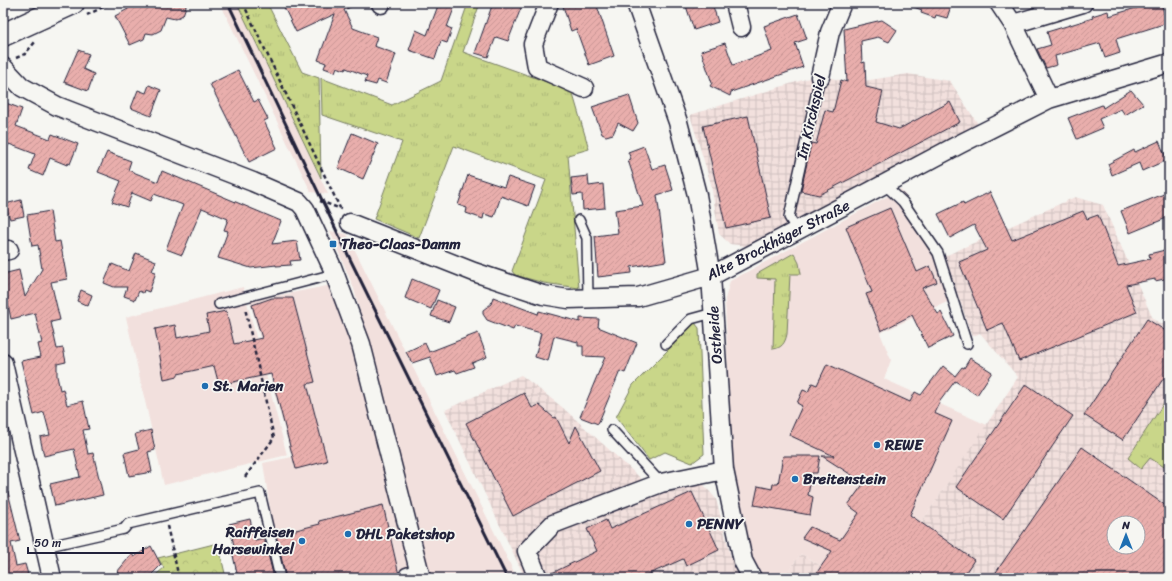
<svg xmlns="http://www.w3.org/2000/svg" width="1172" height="581" font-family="Sriracha,sans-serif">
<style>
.built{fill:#f2e0dd}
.industrial{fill:url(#industrial-grid);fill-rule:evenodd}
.grass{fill:url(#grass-tufts);stroke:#767c62}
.forest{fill:url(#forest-crowns);stroke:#767c62}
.building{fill:url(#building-hatch);stroke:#22223b;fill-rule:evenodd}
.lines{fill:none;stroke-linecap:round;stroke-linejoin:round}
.service-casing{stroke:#22223b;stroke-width:12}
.minor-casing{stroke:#22223b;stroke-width:21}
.tertiary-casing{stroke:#22223b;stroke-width:25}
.path{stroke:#22223b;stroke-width:2.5;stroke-dasharray:4 3;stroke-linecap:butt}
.service{stroke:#f6f6f2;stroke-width:9}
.minor{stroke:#f6f6f2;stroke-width:18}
.tertiary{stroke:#f6f6f2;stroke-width:22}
.rail{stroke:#22223b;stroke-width:3}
.poi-dot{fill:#1f6fb2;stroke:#f6f6f2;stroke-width:1.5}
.labels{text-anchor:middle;stroke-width:3.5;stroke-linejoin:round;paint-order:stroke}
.street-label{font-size:15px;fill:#22223b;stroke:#f6f6f2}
.poi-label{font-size:15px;font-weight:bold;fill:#22223b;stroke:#f6f6f2;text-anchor:start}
</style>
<defs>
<pattern id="industrial-grid" width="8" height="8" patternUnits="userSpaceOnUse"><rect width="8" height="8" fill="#f2e0dd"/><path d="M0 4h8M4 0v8" fill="none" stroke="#cfc0bf"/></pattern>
<pattern id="grass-tufts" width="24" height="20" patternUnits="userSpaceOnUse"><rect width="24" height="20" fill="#c9d689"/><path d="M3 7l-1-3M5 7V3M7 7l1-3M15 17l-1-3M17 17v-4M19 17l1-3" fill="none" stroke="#acb777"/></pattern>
<pattern id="forest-crowns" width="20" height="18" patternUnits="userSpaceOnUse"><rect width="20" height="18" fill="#c9d689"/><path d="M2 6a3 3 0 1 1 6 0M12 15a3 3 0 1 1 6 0" fill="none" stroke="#acb777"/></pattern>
<pattern id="building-hatch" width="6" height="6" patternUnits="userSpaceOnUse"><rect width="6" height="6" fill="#e9aeac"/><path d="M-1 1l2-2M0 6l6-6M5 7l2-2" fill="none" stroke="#c89595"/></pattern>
</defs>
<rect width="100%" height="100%" fill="#f6f6f2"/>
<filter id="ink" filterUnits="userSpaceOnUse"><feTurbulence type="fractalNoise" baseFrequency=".025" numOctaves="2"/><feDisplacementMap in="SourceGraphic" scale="8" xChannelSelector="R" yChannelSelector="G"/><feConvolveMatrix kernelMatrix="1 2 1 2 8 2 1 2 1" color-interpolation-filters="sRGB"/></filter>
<g filter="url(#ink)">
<path class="built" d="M220 3H237L328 194 311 192Z
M901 189 945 256 958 297 880 333 891 360 884 379 987 425 921 523 821 566 801 554 783 578H762L753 561 742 521 732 473 725 299 730 281Z
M330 231 347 234 517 578H430L354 289Z
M332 285 354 347 411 578H285L274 535 263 463 292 457 250 301Z
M243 287 287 455 164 485 126 317Z"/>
<path class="industrial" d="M908 74 950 81 978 124 745 246 730 244 719 234 711 184 690 115 812 77 823 76 851 83Z
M1075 197 1103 205 1153 319 1169 327V395L1128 458H1150L1169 470V578H783L801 554 821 566 875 491 921 523 1018 377 980 333 972 337 945 256ZM1114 523H1138V547H1114Z
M521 375 562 407 656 492 699 479 716 499 731 557 742 578H525L445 410Z"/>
<path class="grass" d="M237 3H267L302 72 319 78 321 178Z
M468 3H480L463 52 572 91 589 149 568 155 579 288 544 283 515 275 512 271 546 180 454 146 419 238 374 219 402 142 322 115 321 78 392 105 441 81Z
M794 253 799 263 801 274H790L787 334C785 343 782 348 773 349L775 279 757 278V274Z
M695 323 699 328 704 454 692 463 665 452 649 460 616 417 633 385Z
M1169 395V470L1150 458 1141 469 1128 458Z"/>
<path class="forest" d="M218 543 226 578H152L164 568 158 558Z"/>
<path class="building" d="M134 3H187L183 15 175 19 166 17 161 30 153 34 146 33 144 39 130 45 115 16 128 9 127 7Z
M282 3H359L344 10 353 28 377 37 374 46 396 54 386 83 378 80 376 85 365 82 367 76 346 68 345 70 337 67 335 72 324 68 326 63 318 60 335 14 296 32Z
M439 3H456L447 27 452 29 447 43 441 41 435 59 409 50 416 30 427 35Z
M493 3H523L508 41 496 37 488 57 475 53Z
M562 3H596L614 56 589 65 576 29 571 31Z
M685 3H712L718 22 694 30Z
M908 3H952L947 18 936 15 935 18 921 13 922 10 908 5Z
M1153 3H1161L1167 23 1116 39 1120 53 1105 58 1100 43 1055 56 1057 65 1046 68 1037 49 1051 45 1047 32 1093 18 1092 16 1108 11 1109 16Z
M798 14 807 39 795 43 803 67 731 92 730 96 710 86 712 83 701 51 725 43 733 65 772 51 764 26Z
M882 20 897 30 889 42 878 37 861 41 862 63 865 62 866 87 883 91 876 122 899 129 950 102 960 122 819 195 801 191 811 143 816 144 825 110 833 112 841 80 847 82 844 29Z
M78 50 89 54 83 69 94 74 88 91 64 82Z
M238 70 254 102 258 100 268 119 264 121 277 148 249 162 210 84Z
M149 85 161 90 151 116 131 108 138 90 146 93Z
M1131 90 1143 104 1125 115 1121 109 1099 119 1103 128 1077 139 1068 118 1094 108 1102 105 1103 108Z
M629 95 638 123 633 131 618 123 613 134 606 136 602 134 592 107Z
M3 102 22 109 16 126 50 139 52 134 78 144 70 164 68 163 67 165 50 158 43 176 29 170 35 154 9 144 3 156Z
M748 116 771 218 726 228 703 126Z
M352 133 378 144 363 179 338 168Z
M1159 141 1167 160 1142 171 1139 163 1112 175 1108 164 1134 150 1135 152Z
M644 146 652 169 665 165 673 190 657 195 666 261 631 267 632 273 598 277 595 236 618 233 615 210 643 206 628 160 631 159 628 152Z
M107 152 131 161 128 170 158 182 162 171 281 221 272 244 297 241 300 260 290 261 291 265 276 266V265L251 268 218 258 228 231 224 230 228 219 202 208 182 255 166 249 183 205 154 194 151 201 132 193 127 207 112 202 121 181 98 172Z
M468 175 504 187 508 177 535 186 528 206 501 196 494 217 484 214 483 219 466 213 467 208 458 205Z
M588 176 589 186 603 184 605 208 583 210 582 194 573 195 571 178Z
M990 192 1012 240 1083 211 1087 219 1098 215 1118 266 1150 259 1149 254 1169 249V278L1155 281V279L1126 285 1137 312 1019 361 1003 323 987 330 959 262 987 250 974 225 950 238 938 214 963 202 964 205Z
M1169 192V217L1130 233 1121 211Z
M21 200 24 216 10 219 5 204Z
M890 208 917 272 930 266 937 282 922 288 938 314 941 312 953 336 928 348 912 315 881 331 866 294 872 292 846 227Z
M50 211 55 242 60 241 67 279 51 282 60 320 51 322 57 349 63 348 66 362 57 364V376L60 390 63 389 67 405 83 401 89 429 83 430 88 454 93 453 103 495 55 506 50 484 80 477 74 449 44 456 40 437 50 435 44 412 34 415 21 361 41 357 38 344 42 343 35 313 11 319 3 280V274L19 270 25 297 42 269 38 245 32 246 27 215Z
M136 253 156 261 152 271 156 272 149 292 144 290 143 293 139 291 135 300 124 296 127 287H114L104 283 112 264 129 271Z
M412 279 439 290 431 309 405 298Z
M81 290 92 295 88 306 77 301Z
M493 297 538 314 539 311 580 322V318L599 319 598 327 637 343 625 373 620 371 598 424 580 417 605 357 583 356V346H578V342L554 336 548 361 535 357 541 333 515 326 513 330 487 320 483 314V310L491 304Z
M272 298H293L315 382 307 384 327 461 296 469 271 374 219 385 214 366 178 374V376L164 379 155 329 175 325 177 338 209 331 206 315 226 311 234 344 262 338 252 305Z
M437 300 455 307 449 322 431 316Z
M1147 319 1169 333V370L1123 440 1084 415Z
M478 333 487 357 472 363 474 367 457 373 455 370 437 376 430 357 412 363 406 352 425 343 429 352Z
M970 358 992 372 977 395 955 381 940 401 934 413 952 421 910 515 974 560 962 578H813L832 551 802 538 810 527 840 540 859 513 848 505 864 483 822 456H834L789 435 802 406 797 403 803 390 808 392 812 383 817 385 827 364 910 402 915 392 921 395 943 366 955 376 962 367 964 368Z
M1026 384 1073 416 1003 519 956 487Z
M524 393 532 408 539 405 554 418 556 417 569 443 576 426 600 471 513 516 466 423Z
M151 430 155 450 148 452 152 472 129 476 124 453 139 449 135 434Z
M1082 447 1169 508V578H992ZM1114 523H1138V547H1114Z
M783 456H820L817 473H812L808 495 813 497 810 515 754 505 758 486 772 489 773 484H778Z
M3 492H8L20 541 11 543 16 566 25 564 29 578H3Z
M692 492 719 550 686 566 683 559 640 578H548V575L597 551 587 529 606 520 610 529Z
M383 505 399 575 402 578H286L276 535 320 524 319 521Z
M250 519 255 540 264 538 274 578H238L232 551 235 550 229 524Z
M151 546 161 565 148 578H126L117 572 132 554 134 557Z"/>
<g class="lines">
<defs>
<path id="service" d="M885 185 903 202 938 253 967 344
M579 220 587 238 588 299
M797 231 789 217 820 77
M219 304 334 274
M666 344 691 319 713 313
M612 430 661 483
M45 547 124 529 128 524 260 493 280 578
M405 573 419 568"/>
<path id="minor" d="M549 3 533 44 537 67 584 88
M636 3 678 122 697 195 711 276 724 470 743 561 752 578
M735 3 741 27
M999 3 1013 24 1049 99
M381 4V3
M1013 24 1083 3
M3 67 22 87 57 106 253 182 299 202 305 209 332 267 361 344 421 578
M820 77 830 32 842 3
M350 223 474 272 543 295 568 299 638 297 711 276 960 144 1049 99 1169 63
M3 251 9 250
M3 363 52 578
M538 578 527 551 553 524 661 483 724 470"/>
<path id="tertiary" d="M3 35 73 3"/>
</defs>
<use href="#service" class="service-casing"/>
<use href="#minor" class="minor-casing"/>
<use href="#tertiary" class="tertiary-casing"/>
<path class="path" d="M243 3 340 208
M87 15 111 3
M16 58 25 54 35 42
M320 201 341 209
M245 477 274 438 245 308
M167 526 179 578"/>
<use href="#service" class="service"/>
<use href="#minor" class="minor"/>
<use href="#tertiary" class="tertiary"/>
<path class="rail" d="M228 3 351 261 507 578"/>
</g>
</g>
<g class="poi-dot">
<rect x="329" y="240" width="8" height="8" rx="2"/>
<circle cx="205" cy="386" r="4"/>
<circle cx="877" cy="445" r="4"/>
<circle cx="795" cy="479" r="4"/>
<circle cx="689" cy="524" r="4"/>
<circle cx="348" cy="534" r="4"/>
<circle cx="302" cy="541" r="4"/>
</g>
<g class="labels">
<g class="street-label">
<text transform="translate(811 117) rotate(-77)" y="5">Im Kirchspiel</text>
<text transform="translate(778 240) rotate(-27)" y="5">Alte Brockhäger Straße</text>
<text transform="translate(715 335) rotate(-94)" y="5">Ostheide</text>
</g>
<g class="poi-label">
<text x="341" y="249">Theo-Claas-Damm</text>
<text x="213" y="391">St. Marien</text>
<text x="885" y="450">REWE</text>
<text x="803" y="484">Breitenstein</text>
<text x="697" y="529">PENNY</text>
<text x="294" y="537" text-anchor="end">Raiffeisen<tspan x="294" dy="17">Harsewinkel</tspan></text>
<text x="356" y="539">DHL Paketshop</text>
</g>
</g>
<rect width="1172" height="581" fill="none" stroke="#f6f6f2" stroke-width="16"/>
<rect x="8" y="8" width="1156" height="565" fill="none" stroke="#22223b" stroke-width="1.5" filter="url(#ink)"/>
<g transform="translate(1126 535)"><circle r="19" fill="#f6f6f2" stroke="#a1a1a9"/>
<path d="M0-3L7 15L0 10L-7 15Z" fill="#1f6fb2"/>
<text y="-6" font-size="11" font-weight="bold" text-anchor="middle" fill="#22223b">N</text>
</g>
<path d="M28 547v6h115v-6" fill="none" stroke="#22223b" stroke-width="2"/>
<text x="34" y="547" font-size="12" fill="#22223b" stroke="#f6f6f2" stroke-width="3" paint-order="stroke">50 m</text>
</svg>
